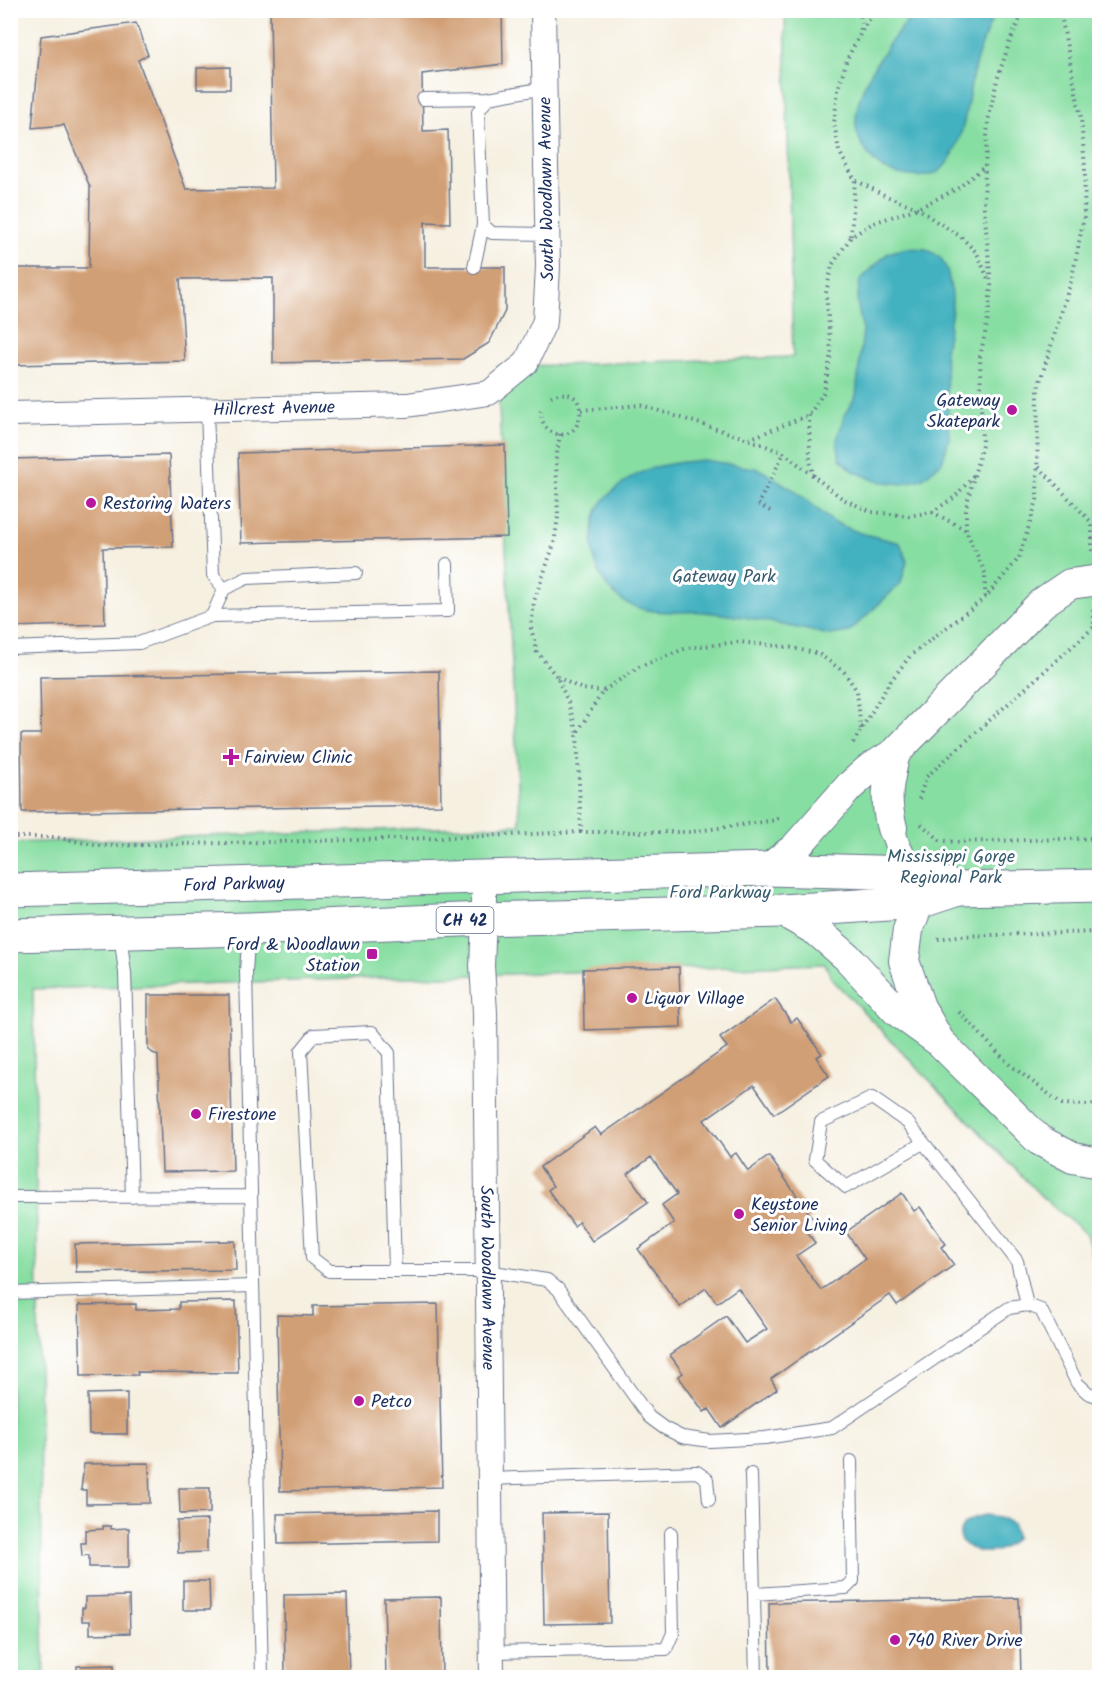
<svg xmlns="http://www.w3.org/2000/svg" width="1110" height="1688" font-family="Kalam,sans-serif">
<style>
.green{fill:#87dea2;stroke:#518680;stroke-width:1.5}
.water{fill:#43b1c0;stroke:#2f708f;stroke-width:1.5}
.building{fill:#d19f74}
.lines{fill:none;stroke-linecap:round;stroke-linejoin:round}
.service-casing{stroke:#68738c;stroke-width:14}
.minor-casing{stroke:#68738c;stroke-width:26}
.tertiary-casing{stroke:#68738c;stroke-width:32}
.primary-casing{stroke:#68738c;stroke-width:35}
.path{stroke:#68738c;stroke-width:4;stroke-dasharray:1.5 4.5;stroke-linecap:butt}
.service{stroke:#fff;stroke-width:12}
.minor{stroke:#fff;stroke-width:24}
.tertiary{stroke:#fff;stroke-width:30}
.primary{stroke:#fff;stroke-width:33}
.poi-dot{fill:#b5179e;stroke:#fff;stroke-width:2}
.labels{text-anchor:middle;stroke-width:6;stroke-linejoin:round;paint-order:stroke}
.shield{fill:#fff;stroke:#5f6d8e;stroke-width:1.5}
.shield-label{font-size:16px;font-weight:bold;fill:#1b2f5e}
.street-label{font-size:18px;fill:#1b2f5e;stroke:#fff}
.poi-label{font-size:18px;fill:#1b2f5e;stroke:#fff;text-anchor:start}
.park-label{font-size:18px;fill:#365b6f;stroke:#fff}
</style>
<rect width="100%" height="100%" fill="#fff"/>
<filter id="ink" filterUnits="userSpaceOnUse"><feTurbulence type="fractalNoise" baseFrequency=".0167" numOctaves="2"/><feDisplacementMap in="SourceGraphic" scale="12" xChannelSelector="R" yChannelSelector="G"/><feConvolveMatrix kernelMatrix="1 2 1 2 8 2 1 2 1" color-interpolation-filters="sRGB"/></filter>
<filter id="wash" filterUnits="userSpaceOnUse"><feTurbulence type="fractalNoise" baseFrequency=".008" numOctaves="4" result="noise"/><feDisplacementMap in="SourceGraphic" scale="24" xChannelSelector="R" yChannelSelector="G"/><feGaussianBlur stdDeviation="1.35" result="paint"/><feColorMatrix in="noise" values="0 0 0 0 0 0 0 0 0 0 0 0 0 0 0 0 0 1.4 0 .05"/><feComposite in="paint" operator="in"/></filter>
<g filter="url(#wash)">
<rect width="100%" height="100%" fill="#f6f0e1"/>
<path class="green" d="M785 11H1099V1277L1086 1234 1043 1198 832 979 825 964 33 989 44 1677H11L10 843 520 825 497 367 793 357Z"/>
<path class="water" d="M916 11H996C987 29 979 50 974 70 966 102 966 144 942 169 929 182 890 176 878 165 868 156 856 138 856 125 854 86 892 38 916 11Z
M907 248 926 249 940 257 947 269 952 294V310L945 351 949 439 942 462 922 479 902 484 876 481 854 471 840 459 837 440 845 414 856 396 863 330 857 302 860 280 888 253Z
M704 460 759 469 794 490 833 522 860 533 900 543 907 561 901 583 849 632 830 635C792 627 753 617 714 613 691 610 668 614 646 610 599 600 583 551 598 509 600 503 607 497 612 492 640 466 668 463 704 460Z
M985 1515 1000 1517 1013 1524 1016 1537C986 1576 926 1529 985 1515Z"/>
<g id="blocks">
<path class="building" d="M270 10H502L503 64 422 74 423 131 448 130 450 223 425 222V267H505V311L489 343 463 359 273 363V278L180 279 185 361 13 365 17 268H89L90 187 64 125 32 128 41 36 136 23 148 55 138 60 186 189 273 188Z
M230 67V89H197V68Z
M505 445 507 537 241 543 238 453Z
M169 455 173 547 103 548 105 624 11 627 10 459Z
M439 671 441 805 22 812 21 734H41L40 677Z
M679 967 681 1027 584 1030 583 969Z
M148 995H229L233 1171 162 1172 158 1056 148 1050Z
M775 999 791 1022 797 1018 822 1054 816 1057 829 1076 774 1114 754 1085 704 1120 730 1157 736 1153 748 1171 769 1156 812 1217 802 1224 815 1243 796 1256 821 1290 865 1259 846 1232 902 1193 914 1211 920 1207 946 1244 941 1247 954 1265 897 1305 890 1295 771 1379 777 1389 722 1428 709 1409 704 1412 678 1376 683 1373 670 1355 726 1316 745 1343 767 1329 738 1288 717 1303 706 1288 680 1307 638 1249 674 1223 662 1205 677 1194 651 1157 628 1174 648 1202 592 1241 579 1222 574 1226 548 1190 553 1186 540 1167 595 1127 601 1135 727 1047 720 1038Z
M235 1241 236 1270 76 1272 75 1244Z
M236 1301 238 1373 137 1372 138 1375 81 1376 79 1305 136 1304V1310L179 1309V1302Z
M438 1304 442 1487 280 1491 277 1315 313 1316V1306Z
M127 1393V1434H89L88 1394Z
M149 1463 150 1503 86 1504V1490H81L84 1464Z
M179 1488H210V1513L180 1514Z
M437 1511V1541L278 1544 277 1514Z
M608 1512 610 1623 544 1624 542 1513Z
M207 1520V1552L178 1553 177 1521Z
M103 1526H111V1529L129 1528V1567H89V1555L82 1556 81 1543H85V1530L103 1529Z
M183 1581H209L210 1610H183Z
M347 1594 349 1678H285L284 1595Z
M129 1596 130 1633 90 1634V1621H82V1608H85V1597Z
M441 1597 442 1678H386L384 1598Z
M1019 1598 1021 1678H770L769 1603Z
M114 1665V1678H77V1666Z"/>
</g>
</g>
<g filter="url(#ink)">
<use href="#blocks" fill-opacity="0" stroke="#68738c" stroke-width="1.5"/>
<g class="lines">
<defs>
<path id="service" d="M545 88 488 98 478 112 483 225 492 233 548 234
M423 99 488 98
M474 267 483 225
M207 410 213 575 224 589
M212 616 224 589 247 578 356 573
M10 648 139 643 212 616 448 611 447 564
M249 930 246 971 262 1678
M120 933 125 973 132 1197
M923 1143 846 1187 815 1160 821 1122 872 1098 908 1123 1017 1261 1027 1305
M10 1197 251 1196
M395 1271 389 1053 372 1032 314 1035 301 1051 312 1258 329 1271H487L547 1280 558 1289 649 1417 664 1428 682 1437 710 1441 765 1438 832 1428 1009 1308 1027 1305 1041 1310 1077 1383 1088 1393 1100 1397
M10 1293 253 1286
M751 1474 756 1678
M489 1479 697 1472 707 1479 709 1500
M754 1594 846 1588 853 1581 851 1461
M491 1652 666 1649 673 1633 671 1533"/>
<g id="minor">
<path id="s1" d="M10 414 407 405 489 393 526 363 545 321 548 267 543 10"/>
<path d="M892 828 898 846 912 873"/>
<path id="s2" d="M484 878V919L482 966 485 1012 492 1678"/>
</g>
<path id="tertiary" d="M892 828C884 797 888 783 895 753
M768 869 795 848 849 787 868 770 895 753 1042 603 1070 584 1100 580
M919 902 908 930 904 961 920 1007 937 1037
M782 911 817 931 847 957 897 1011 940 1042 1039 1140 1073 1158 1100 1163"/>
<g id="primary">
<path id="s3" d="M10 890 768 869 912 873 958 889"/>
<path d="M10 935 249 929 484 919 782 911 919 902 958 889 1100 886"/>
</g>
</defs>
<use href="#service" class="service-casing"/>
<use href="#minor" class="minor-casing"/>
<use href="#tertiary" class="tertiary-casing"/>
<use href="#primary" class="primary-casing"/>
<path class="path" d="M860 10 861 31
M877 10 864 27 847 59 838 90 834 123 839 151 855 180 886 196 918 208 934 220 960 236 977 253 989 281
M10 13 33 10
M10 67 16 10
M851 236 855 180
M541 410C541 418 543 426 550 431 584 451 596 380 551 396
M581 410 641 405 748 439 784 453 843 499 872 512 909 516 932 512 955 497 973 476
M809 415 810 461 814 477
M560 434 556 459 558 517 554 544 534 601 531 628 537 652 557 677 568 702 577 732
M749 439 809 415 824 392 831 353 826 293 832 265 851 237 873 223 918 208 957 189 984 167
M1039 467 1092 523
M770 511 758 504 784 453
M932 512 966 530
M1092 551V523H1100
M985 597V573L966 530V507L982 445 980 357 988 319 991 285 984 207 985 167 988 121 997 80 1010 41 1024 10
M1093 610 1094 627
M557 677 582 689 603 691
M853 743 889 683 911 655 985 598 1019 558 1037 500 1038 388 1072 278 1084 217 1085 168 1081 118 1060 10
M919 799 926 777 1094 627H1100
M778 818 776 820 690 832H581L577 733 603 691 639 667 687 648 738 642 788 647 819 654 844 672 857 691 861 730
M921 824 940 840 954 842 1100 838
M10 837H55L99 846 438 838 581 832
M938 939 958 936 1100 932
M959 1012 1010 1065 1062 1104 1089 1105 1100 1103"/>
<use href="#service" class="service"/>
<use href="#minor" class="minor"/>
<use href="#tertiary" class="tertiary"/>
<use href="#primary" class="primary"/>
</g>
</g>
<g class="poi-dot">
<circle cx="1012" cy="410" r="6"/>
<circle cx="91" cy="503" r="6"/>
<path d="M228 748h6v6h6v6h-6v6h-6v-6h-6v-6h6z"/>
<rect x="366" y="948" width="12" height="12" rx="3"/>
<circle cx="632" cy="998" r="6"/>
<circle cx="196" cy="1114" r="6"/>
<circle cx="739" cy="1214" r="6"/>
<circle cx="359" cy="1401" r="6"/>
<circle cx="895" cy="1640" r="6"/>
</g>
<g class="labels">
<rect class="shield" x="436.5" y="907" width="57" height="26" rx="4.5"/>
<g class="shield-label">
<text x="465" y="926">CH 42</text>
</g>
<g class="street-label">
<text transform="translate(546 189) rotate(-91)" y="6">South Woodlawn Avenue</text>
<text dy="6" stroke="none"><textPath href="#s1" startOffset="264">Hillcrest Avenue</textPath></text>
<text dy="6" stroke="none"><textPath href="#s3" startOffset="224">Ford Parkway</textPath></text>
<text dy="6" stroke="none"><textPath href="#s2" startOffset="400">South Woodlawn Avenue</textPath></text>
</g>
<g class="poi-label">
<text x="1000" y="406" text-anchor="end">Gateway<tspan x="1000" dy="21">Skatepark</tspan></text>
<text x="103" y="509">Restoring Waters</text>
<text x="244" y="763">Fairview Clinic</text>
<text x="360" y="950" text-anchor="end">Ford &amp; Woodlawn<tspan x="360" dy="21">Station</tspan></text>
<text x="644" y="1004">Liquor Village</text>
<text x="208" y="1120">Firestone</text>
<text x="751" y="1210">Keystone<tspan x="751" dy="21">Senior Living</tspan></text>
<text x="371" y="1407">Petco</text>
<text x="907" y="1646">740 River Drive</text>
</g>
<g class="park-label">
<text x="724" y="582">Gateway Park</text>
<text x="951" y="862">Mississippi Gorge<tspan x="951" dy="21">Regional Park</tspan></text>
<text x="720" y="898">Ford Parkway</text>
</g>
</g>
<rect width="1110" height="1688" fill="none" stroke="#fff" stroke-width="36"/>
</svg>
